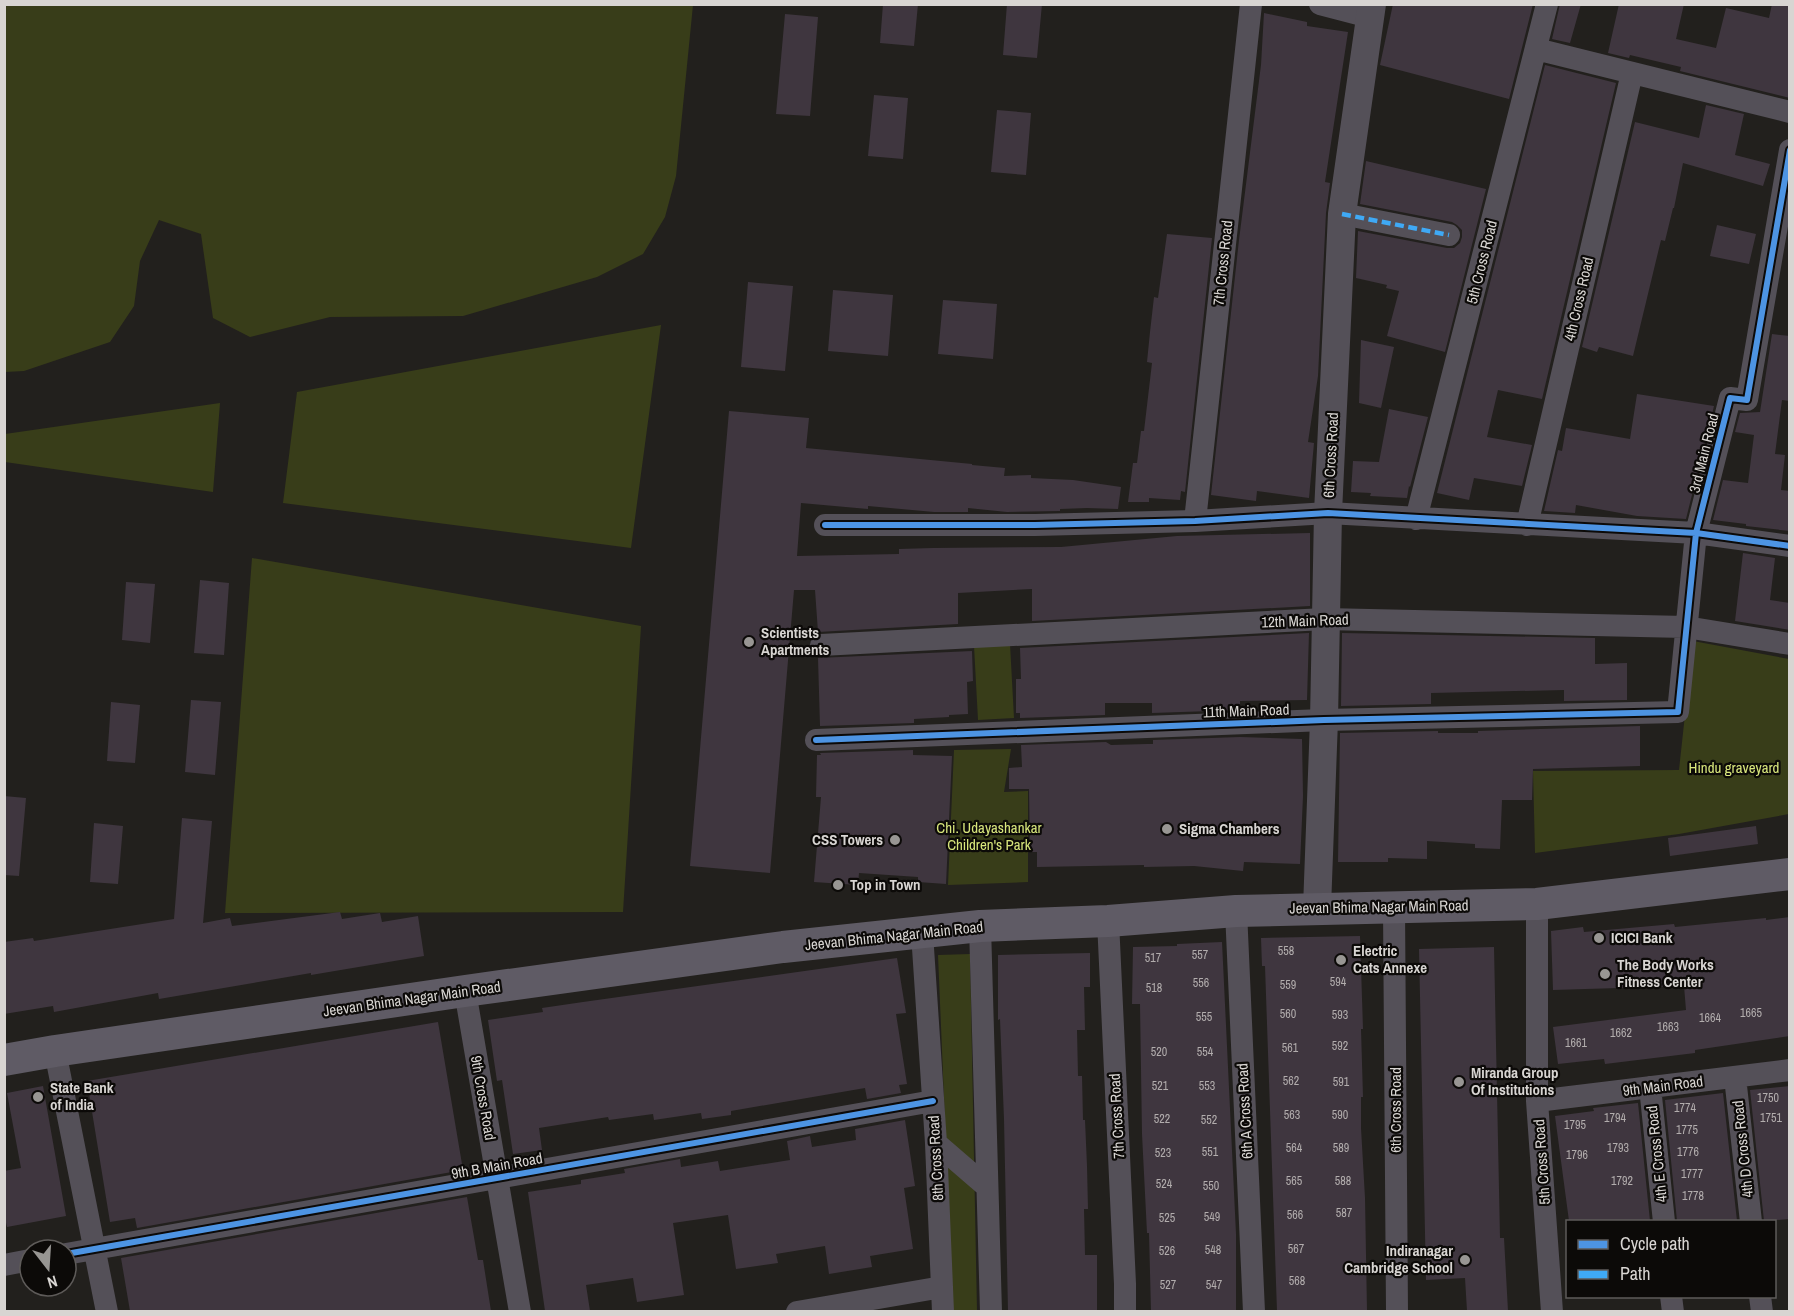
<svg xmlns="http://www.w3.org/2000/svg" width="1794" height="1316" font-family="'Archivo Narrow',sans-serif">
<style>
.green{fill:#383d19}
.building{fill:#3f363f}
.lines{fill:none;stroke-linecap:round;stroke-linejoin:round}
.minor{stroke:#545058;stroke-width:22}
.tertiary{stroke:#545058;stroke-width:28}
.secondary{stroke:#5f5b65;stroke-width:32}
.quiet{stroke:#3fa9f5;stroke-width:4.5;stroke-dasharray:9 4.5;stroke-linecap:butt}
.cycleway-casing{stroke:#0c0a08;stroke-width:10}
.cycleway{stroke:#4d94e3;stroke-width:6}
.poi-dot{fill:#989693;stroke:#0c0a08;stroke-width:2}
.labels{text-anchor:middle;stroke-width:4.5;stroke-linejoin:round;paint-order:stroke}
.number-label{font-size:12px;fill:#b2adad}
.street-label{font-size:15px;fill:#d8d5d2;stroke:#0c0a08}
.poi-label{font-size:15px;font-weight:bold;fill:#d8d5d2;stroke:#0c0a08;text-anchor:start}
.park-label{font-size:15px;fill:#d8e67c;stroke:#0c0a08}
</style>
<rect width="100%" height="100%" fill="#22201d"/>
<path class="green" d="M5 4 693 5 676 176 665 217 643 254 597 277 463 316 330 317 250 337 213 318 201 234 159 220 140 261 134 306 110 342 24 371 5 372Z
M661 325 631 548 283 503 297 392Z
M220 403 213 492 5 462V434Z
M252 558 641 626 623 912 225 913Z
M1693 641 1789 659V814L1679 834 1535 853 1533 771 1679 770Z
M1010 644 1014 718 978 720 974 646Z
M1011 749 1004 792 1028 791V882L948 885 954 750Z
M970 954 977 1311H953L938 955Z"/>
<path class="building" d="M883 4H918L914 46 880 43Z
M1007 4H1042L1037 58 1003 55Z
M1393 4H1533L1509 99 1380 65Z
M1560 4H1581L1570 43 1552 39Z
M1619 4H1684L1676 39 1716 48 1726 8 1769 18 1772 4H1790V98L1680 71 1681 67 1630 55 1629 58 1608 53Z
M1264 13 1307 22V26L1348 32 1325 182 1330 183 1326 213 1318 376 1308 442 1314 443 1309 498 1257 491 1256 501 1211 495 1239 240 1261 65Z
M785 14 818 17 810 116 776 114Z
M1545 65 1616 83 1542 399 1498 390 1487 437 1532 445 1522 486 1474 478 1469 500 1437 493Z
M874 95 908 98 903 159 868 156Z
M1706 105 1744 114 1735 155 1770 164 1763 186 1683 163 1674 208H1673L1665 241 1661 240 1633 356 1599 347 1597 352 1582 347 1635 122 1699 138Z
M997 110 1031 113 1026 175 991 172Z
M1366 161 1486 189 1445 352 1387 336 1399 291 1386 288 1387 285 1356 278 1358 231 1447 248H1454L1460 243 1462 237V230L1457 225 1452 222 1360 204Z
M1717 225 1756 234 1749 264 1710 256Z
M1167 234 1212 238 1185 492 1181 491 1180 500 1149 498V502H1128L1133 463H1137L1141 431H1144L1152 363 1147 362 1150 332 1154 297 1158 298Z
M748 282 793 286 785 371 741 367Z
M833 290 893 295 888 356 828 351Z
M943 300 997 304 993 359 938 354Z
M1772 334 1790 336V401L1782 400 1775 454 1785 455 1781 490 1790 491V531L1746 526V524L1713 520 1723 480 1748 483 1754 435 1735 432 1740 413 1760 412Z
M1361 340 1394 347 1381 408 1359 403Z
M1637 394 1714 406 1686 519 1637 516 1576 505 1575 513 1544 511 1558 450 1562 451 1566 428 1630 439Z
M1389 409 1428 417 1410 487 1409 486 1407 498 1370 496 1371 493 1351 492 1353 461 1379 462Z
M729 411 809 418 806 448 972 464V465L1005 468 1004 476 1031 475V478L1073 480 1121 487 1118 509 1087 508 1060 509V511L1007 512 968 508V512H934L868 506V509L801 503 797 556 899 554V549L933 548 1061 547 1177 536 1310 533V606L1032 621V589L958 593V624L818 632 815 590H794L770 873 690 866Z
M1743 553 1775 558 1770 600 1790 603V630L1735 621Z
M200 580 229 583 224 655 194 653Z
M126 582 155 584 150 643 122 640Z
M1309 633 1307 700 1240 701V710L1152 713V703H1105V715L1020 718V713H1016V679H1021L1020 648Z
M1342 633 1595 638V664L1627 663V700L1564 701V690L1431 693V704L1341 706Z
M972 651 973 681 967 682 968 714 949 715V717L914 719V723L820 726 818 658Z
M191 700 221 702 215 775 185 772Z
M111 702 140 705 135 763 107 761Z
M1640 726V766L1533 769 1532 800H1502L1500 849 1475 848V844L1427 841V859L1388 858V862H1338L1340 733 1438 731V733H1478V731L1511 730Z
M1240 737 1302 739 1303 796 1300 864 1244 862 1243 871 1194 866 1144 867V865L1037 867V852H1030L1029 789H1009V768L1022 767 1021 745 1106 742 1111 745 1147 744H1153V740Z
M913 750V755L952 756 946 884 918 882V877L859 873 858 885 814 882 821 797H816L817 755H821L820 753Z
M4 796 26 798 19 876 4 875Z
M182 818 212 821 203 923 230 918 232 926 340 912 342 919 380 913 382 922 418 916 424 956 311 975V973L159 999 158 993 54 1012 53 1006 4 1014V942L33 938 34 941 174 919Z
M94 823 123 826 118 884 90 882Z
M1756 826 1758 844 1670 856 1668 838Z
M1790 917V1036L1695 1050V1053L1605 1064 1604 1059 1558 1064 1553 1027 1686 1010 1684 986 1553 990 1551 931 1583 927 1584 932 1674 924 1675 927 1766 918V920Z
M1360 936 1363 1029H1361L1363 1097H1361V1128L1365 1198 1367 1311H1277L1265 966H1262L1261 938Z
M1222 942 1236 1234V1311H1151L1149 1233H1147L1142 1134 1140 1004H1132L1133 947 1177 946V944Z
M1494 947 1500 1238H1504L1508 1311H1467L1465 1278 1426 1280 1419 949Z
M1090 953V987H1084L1085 1030H1077L1078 1076H1082L1083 1120H1085L1087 1166 1088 1209H1084L1085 1255H1097V1311H1008L1004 1119 1000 1019 998 1020V955Z
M897 958 906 1013 896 1014 907 1084 899 1085 901 1093 867 1099 865 1088 731 1111V1115L702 1119 701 1113 654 1120 653 1114 609 1120 608 1117 539 1128 542 1150 513 1154 502 1080 497 1081 488 1020 543 1012 542 1008 583 1002Z
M438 1022 463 1170 137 1228 135 1218 110 1222 87 1081Z
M43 1086 66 1216 7 1227 4 1214V1171L21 1168 7 1093Z
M1790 1086V1219L1764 1221 1750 1090Z
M1723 1093 1737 1221H1677L1665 1100Z
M1638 1103 1650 1221H1569L1555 1116 1594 1111 1593 1108Z
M905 1120 915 1186 904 1188 913 1249 870 1256 872 1267 829 1274 825 1246 776 1254 778 1263 736 1269 728 1215 673 1223 684 1295 637 1302 633 1278 586 1285 590 1311H545L528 1192 581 1184V1180L625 1173 624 1169 680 1159 681 1167 718 1161 720 1171 790 1160 787 1141 810 1136 812 1147 856 1140 855 1129Z
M467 1197 478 1260H483L491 1311H130L121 1258Z"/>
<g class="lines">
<path class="minor" d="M1320 4 1370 17
M1536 49 1790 112
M1342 214 1449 235
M1416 519 1547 4
M1195 521 1251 4
M825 525H1035L1195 521 1328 513 1696 533 1790 546
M1527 525 1632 73
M821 645 1325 619 1686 627 1790 644
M816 740 1324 720 1678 712 1696 533 1730 398 1747 400 1790 150
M1537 904V1101L1552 1312
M1394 908 1397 1312
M1236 911 1254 1312
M1108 921 1125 1284V1312
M980 926 991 1312
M922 933 936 1143 943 1312
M465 991 520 1312
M55 1051 107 1312
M1735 1077 1751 1222
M1650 1087 1664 1222
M1537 1101 1790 1070
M936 1143 987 1187
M66 1254 933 1101
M4 1265 30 1260
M1671 1296 1673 1312
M1760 1296 1762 1312
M797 1312 942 1287"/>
<path class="tertiary" d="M1317 908 1324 720 1328 513 1342 214 1372 4"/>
<path class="secondary" d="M4 1060 55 1051 465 991 783 947 980 926 1108 921 1236 911 1537 904 1790 874"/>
<path class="quiet" d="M1342 214 1449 235"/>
<defs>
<path id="cycleway" d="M825 525H1035L1195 521 1328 513 1696 533 1790 546
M816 740 1324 720 1678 712 1696 533 1730 398 1747 400 1790 150
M66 1254 933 1101"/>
</defs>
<use href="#cycleway" class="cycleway-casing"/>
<use href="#cycleway" class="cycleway"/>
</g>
<g class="poi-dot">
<circle cx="749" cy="642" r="6"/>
<circle cx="1167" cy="829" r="6"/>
<circle cx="895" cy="840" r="6"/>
<circle cx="838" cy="885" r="6"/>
<circle cx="1599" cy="938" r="6"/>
<circle cx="1341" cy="960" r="6"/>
<circle cx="1605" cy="974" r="6"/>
<circle cx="1459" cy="1082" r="6"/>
<circle cx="38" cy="1097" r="6"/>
<circle cx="1465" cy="1260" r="6"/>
</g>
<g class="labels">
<g class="number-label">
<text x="1286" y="955">558</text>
<text x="1200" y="959">557</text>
<text x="1153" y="962">517</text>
<text x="1338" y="986">594</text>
<text x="1201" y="987">556</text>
<text x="1288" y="989">559</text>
<text x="1154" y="992">518</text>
<text x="1751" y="1017">1665</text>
<text x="1288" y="1018">560</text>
<text x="1340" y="1019">593</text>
<text x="1204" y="1021">555</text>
<text x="1710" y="1022">1664</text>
<text x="1668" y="1031">1663</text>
<text x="1621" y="1037">1662</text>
<text x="1576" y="1047">1661</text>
<text x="1340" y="1050">592</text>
<text x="1290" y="1052">561</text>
<text x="1159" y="1056">520</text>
<text x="1205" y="1056">554</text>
<text x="1291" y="1085">562</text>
<text x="1341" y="1086">591</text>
<text x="1160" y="1090">521</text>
<text x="1207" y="1090">553</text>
<text x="1768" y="1102">1750</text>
<text x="1685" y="1112">1774</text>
<text x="1292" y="1119">563</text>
<text x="1340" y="1119">590</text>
<text x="1615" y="1122">1794</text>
<text x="1771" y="1122">1751</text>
<text x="1162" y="1123">522</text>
<text x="1209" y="1124">552</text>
<text x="1575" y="1129">1795</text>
<text x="1687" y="1134">1775</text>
<text x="1294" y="1152">564</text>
<text x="1341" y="1152">589</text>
<text x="1618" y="1152">1793</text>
<text x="1210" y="1156">551</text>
<text x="1688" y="1156">1776</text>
<text x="1163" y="1157">523</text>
<text x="1577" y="1159">1796</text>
<text x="1692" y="1178">1777</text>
<text x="1294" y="1185">565</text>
<text x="1343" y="1185">588</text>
<text x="1622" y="1185">1792</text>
<text x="1164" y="1188">524</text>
<text x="1211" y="1190">550</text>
<text x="1693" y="1200">1778</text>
<text x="1344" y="1217">587</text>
<text x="1295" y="1219">566</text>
<text x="1212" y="1221">549</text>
<text x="1167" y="1222">525</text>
<text x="1296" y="1253">567</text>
<text x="1213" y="1254">548</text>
<text x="1167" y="1255">526</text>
<text x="1297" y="1285">568</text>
<text x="1168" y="1289">527</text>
<text x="1214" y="1289">547</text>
</g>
<g class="street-label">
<text transform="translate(1482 262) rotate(-76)" y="5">5th Cross Road</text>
<text transform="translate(1223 263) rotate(-84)" y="5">7th Cross Road</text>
<text transform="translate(1579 299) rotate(-77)" y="5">4th Cross Road</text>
<text transform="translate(1704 453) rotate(-76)" y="5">3rd Main Road</text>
<text transform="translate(1331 455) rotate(-87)" y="5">6th Cross Road</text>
<text transform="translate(1305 621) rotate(-2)" y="5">12th Main Road</text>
<text transform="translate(1246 711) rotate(-2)" y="5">11th Main Road</text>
<text transform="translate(1379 907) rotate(-1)" y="5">Jeevan Bhima Nagar Main Road</text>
<text transform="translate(894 936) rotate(-6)" y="5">Jeevan Bhima Nagar Main Road</text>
<text transform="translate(412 999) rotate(-8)" y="5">Jeevan Bhima Nagar Main Road</text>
<text transform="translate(1663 1086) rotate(-7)" y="5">9th Main Road</text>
<text transform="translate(483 1098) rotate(80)" y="5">9th Cross Road</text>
<text transform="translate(1396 1110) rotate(-90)" y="5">6th Cross Road</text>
<text transform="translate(1245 1111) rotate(-93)" y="5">6th A Cross Road</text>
<text transform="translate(1117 1116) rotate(-93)" y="5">7th Cross Road</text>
<text transform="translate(1743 1149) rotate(-96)" y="5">4th D Cross Road</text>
<text transform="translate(1657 1154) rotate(-96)" y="5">4th E Cross Road</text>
<text transform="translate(936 1158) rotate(-93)" y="5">8th Cross Road</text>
<text transform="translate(1542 1162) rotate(-94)" y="5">5th Cross Road</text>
<text transform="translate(497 1166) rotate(-10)" y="5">9th B Main Road</text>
</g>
<g class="poi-label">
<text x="761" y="638">Scientists<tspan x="761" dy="17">Apartments</tspan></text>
<text x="1179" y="834">Sigma Chambers</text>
<text x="883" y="845" text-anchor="end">CSS Towers</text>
<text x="850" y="890">Top in Town</text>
<text x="1611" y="943">ICICI Bank</text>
<text x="1353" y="956">Electric<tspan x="1353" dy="17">Cats Annexe</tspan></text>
<text x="1617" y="970">The Body Works<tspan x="1617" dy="17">Fitness Center</tspan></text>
<text x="1471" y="1078">Miranda Group<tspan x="1471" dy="17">Of Institutions</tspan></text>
<text x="50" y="1093">State Bank<tspan x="50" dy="17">of India</tspan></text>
<text x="1453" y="1256" text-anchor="end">Indiranagar<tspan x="1453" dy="17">Cambridge School</tspan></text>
</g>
<g class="park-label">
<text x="1734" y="773">Hindu graveyard</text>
<text x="989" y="833">Chi. Udayashankar<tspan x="989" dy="17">Children's Park</tspan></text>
</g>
</g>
<rect width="1794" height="1316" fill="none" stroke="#d8d5d2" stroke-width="12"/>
<rect x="1566" y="1220" width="210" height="78" fill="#0c0a08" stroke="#5e5b59" stroke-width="1.5"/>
<rect x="1578" y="1240" width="30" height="9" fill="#4d94e3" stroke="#5e5b59" stroke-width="1.5"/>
<text x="1620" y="1250" font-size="18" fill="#d8d5d2">Cycle path</text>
<rect x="1578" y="1270" width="30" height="9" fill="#3fa9f5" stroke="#5e5b59" stroke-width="1.5"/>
<text x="1620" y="1280" font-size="18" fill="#d8d5d2">Path</text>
<g transform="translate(48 1268) rotate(163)"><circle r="28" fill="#0c0a08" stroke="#5e5b59" stroke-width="1.5"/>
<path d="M0-4.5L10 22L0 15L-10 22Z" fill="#989693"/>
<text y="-9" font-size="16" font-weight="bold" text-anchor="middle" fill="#d8d5d2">N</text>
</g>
</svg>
